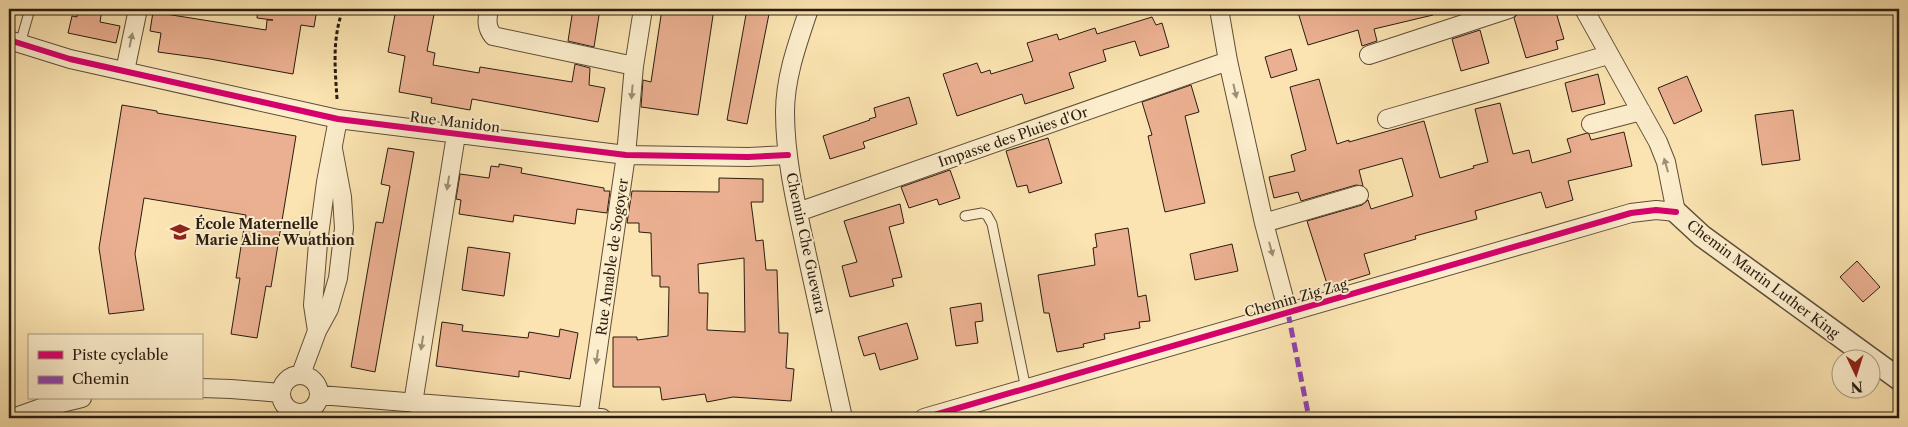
<svg xmlns="http://www.w3.org/2000/svg" width="1908" height="427" font-family="'Libre Caslon Text',serif">
<style>
.building{fill:#ebb091;stroke:#291c10;fill-rule:evenodd}
.lines{fill:none;stroke-linecap:round;stroke-linejoin:round}
.service-casing{stroke:#5e4e38;stroke-width:11}
.minor-casing{stroke:#5e4e38;stroke-width:20}
.tertiary-casing{stroke:#5e4e38;stroke-width:24}
.path{stroke:#291c10;stroke-width:3;stroke-dasharray:4 2.5;stroke-linecap:butt}
.service{stroke:#fcedcc;stroke-width:9}
.minor{stroke:#fcedcc;stroke-width:18}
.tertiary{stroke:#fcedcc;stroke-width:21}
.quiet{stroke:#8e44ad;stroke-width:5;stroke-dasharray:10 5;stroke-linecap:butt}
.cycleway-casing{stroke:#fcedcc;stroke-width:9}
.cycleway{stroke:#d6006c;stroke-width:6}
.oneway{fill:#9d8f77}
.labels{text-anchor:middle;stroke-width:4;stroke-linejoin:round;paint-order:stroke}
.street-label{font-size:14px;fill:#291c10;stroke:#fcedcc}
.poi-label{font-size:14px;font-weight:bold;fill:#291c10;stroke:#fcedcc;text-anchor:start}
</style>
<rect width="100%" height="100%" fill="#fbe4b1"/>
<filter id="stains"><feTurbulence type="fractalNoise" baseFrequency=".004" numOctaves="4"/><feColorMatrix values="0 0 0 0 .2 0 0 0 0 .09 0 0 0 0 .02 0 0 0 .5 -.17"/></filter>
<radialGradient id="worn" r=".72"><stop offset=".6" stop-color="#630" stop-opacity="0"/><stop offset="1" stop-color="#630" stop-opacity=".3"/></radialGradient>
<path class="building" d="M78 9H102L100 22 120 26 116 43 68 33 72 16 77 17Z
M258 9H317L314 27 301 25 293 74 210 59 158 52 161 33 150 31 153 12 266 30 267 20H273L257 18Z
M396 9H435L427 51 435 53 433 65 479 73 480 67 572 82 575 64 590 68 589 85 605 88 598 122 472 99 470 110 431 103 432 98 399 92 405 56 388 52Z
M573 9H600L594 47 568 41Z
M662 9H714L698 115 641 107 643 80 651 82Z
M747 9H770L747 124 727 120Z
M1297 9H1432L1433 15 1374 29 1377 41 1362 46 1358 30 1308 45Z
M1536 9H1555L1564 39 1556 41 1558 49 1526 58 1514 18 1518 14Z
M1152 17 1156 25 1162 23 1169 47 1140 56 1135 41 1103 50 1106 61 1069 73 1074 88 1025 104 1022 94 957 116 943 74 977 63 981 73 990 70 991 74 1033 61 1027 43 1057 34 1059 40 1095 28 1097 34Z
M1480 30 1489 63 1461 71 1452 39Z
M1291 49 1297 70 1271 78 1265 57Z
M1598 74 1605 104 1572 112 1565 83Z
M1687 76 1702 111 1674 124 1658 88Z
M1319 79 1337 144 1349 140V142L1424 121 1440 178 1474 168 1473 166 1488 162 1475 109 1500 103 1513 154 1529 150 1532 163 1571 152 1567 139 1587 133 1589 134 1591 140 1624 132 1632 166 1568 181 1573 200 1546 208 1541 192 1475 211 1477 219 1415 236 1416 239 1364 254 1370 274 1328 287 1307 221 1362 205 1368 200 1371 209 1413 196 1402 158 1359 170 1363 186 1356 185 1301 201 1298 192 1274 198 1269 177 1295 171 1291 155 1306 150 1290 87Z
M1191 85 1199 112 1185 116 1205 203 1165 212 1148 136 1152 135 1142 102Z
M909 97 917 124 863 142 865 148 830 159 823 136 870 120 869 119 876 117 874 108Z
M122 105 157 111V113L296 136 271 287 266 286 257 338 231 334 240 278H236L246 215 144 198 135 254 144 310 109 314 99 248Z
M1793 110 1800 160 1762 165 1755 115Z
M1048 138 1062 183 1029 193 1027 185 1017 187 1006 151Z
M388 148 414 152 375 372 351 367 376 222 383 223 390 186 381 184Z
M499 164 522 168 521 173 604 188V191H610L607 213 577 209 575 224 514 215 513 222 459 214 461 200 456 199 460 174 489 178 491 166 499 167Z
M950 170 960 198 939 205 937 199 909 208 901 187Z
M719 178 763 179V202H751L756 241 763 240 766 270H777L779 333H788L786 368 794 369 791 401 733 397 707 402 705 394 662 400 660 387H613V337H637V340L668 336 669 287H660V276H652L651 233 639 232V223H627L632 191 719 192ZM744 258 745 332 707 330 708 293H699L698 264Z
M900 204 904 223 889 227 902 277 892 279 894 286 850 297 842 266 857 262 844 221Z
M1128 228 1138 297 1146 295 1150 321 1139 322 1140 328 1104 334 1105 339 1083 344 1084 347 1057 352 1049 313H1044L1038 275 1095 265 1093 248 1097 247 1095 234Z
M1232 244 1238 271 1195 280 1190 254Z
M468 247 510 253 504 296 462 290Z
M1857 261 1880 287 1863 302 1840 277Z
M981 303 983 321 975 322 978 343 956 346 950 308Z
M442 322 463 325 462 331 528 338 529 332 559 337 560 329 578 333 570 379 519 371V377L436 366Z
M907 323 918 359 880 370 875 353 864 356 858 337Z"/>
<g class="lines">
<defs>
<path id="service" d="M20 44 30 9
M965 216 982 213 987 215 992 224 1026 389"/>
<path id="minor" d="M489 9C487 20 486 27 493 36L634 66
M809 9C798 42 785 77 785 112 785 160 797 208 807 255 819 309 831 364 843 418
M1219 9 1228 61 1264 223 1288 313
M9 40 70 59 338 119 626 155 748 157 788 155
M1369 55 1509 9
M125 71 138 9
M1387 119 1608 55
M1591 124 1641 111
M798 212 1228 61
M1264 223 1359 195
M317 331 313 305 318 243 326 182 338 119
M301 374 317 331 329 309 338 278 344 228 342 197 333 149
M281 394a19 19 0 1 1 38 0a19 19 0 1 1-38 0Z
M201 388 231 389 281 393
M320 395 602 418
M413 403 456 135
M588 417 626 155 634 66 643 9
M13 418 41 408 82 398
M924 418 1631 213 1656 210 1676 212 1666 162 1658 142 1584 9"/>
<path id="tertiary" d="M1676 212 1702 236 1899 379"/>
</defs>
<use href="#service" class="service-casing"/>
<use href="#minor" class="minor-casing"/>
<use href="#tertiary" class="tertiary-casing"/>
<path class="path" d="M337 99C335 68 332 39 343 9"/>
<use href="#service" class="service"/>
<use href="#minor" class="minor"/>
<use href="#tertiary" class="tertiary"/>
<path class="quiet" d="M1288 313 1309 418"/>
<defs>
<path id="cycleway" d="M9 40 70 59 338 119 626 155 748 157 788 155
M924 418 1631 213 1656 210 1676 212"/>
</defs>
<use href="#cycleway" class="cycleway-casing"/>
<use href="#cycleway" class="cycleway"/>
</g>
<defs><path id="oneway-solid" d="M-6-.8H1V-3.2L6.5 0L1 3.2V.8H-6Z" transform="scale(1.25)"/></defs>
<g class="oneway">
<use href="#oneway-solid" transform="translate(131 40) rotate(-78)"/>
<use href="#oneway-solid" transform="translate(1235 91) rotate(77)"/>
<use href="#oneway-solid" transform="translate(632 92) rotate(95)"/>
<use href="#oneway-solid" transform="translate(1666 165) rotate(-106)"/>
<use href="#oneway-solid" transform="translate(448 183) rotate(99)"/>
<use href="#oneway-solid" transform="translate(1271 249) rotate(75)"/>
<use href="#oneway-solid" transform="translate(422 343) rotate(99)"/>
<use href="#oneway-solid" transform="translate(597 357) rotate(98)"/>
</g>
<defs>
<symbol id="school-bare" viewBox="-9 -9 18 18"><path d="M0-5L7-2L0 1L-7-2ZM-4 1L0 2.5L4 1V4Q0 6-4 4Z" fill="#8f2418" stroke="#fcedcc" stroke-width="2.5" paint-order="stroke"/></symbol>
</defs>
<g fill-rule="evenodd">
<use href="#school-bare" x="166" y="218" width="28" height="28"/>
</g>
<g class="labels">
<g class="street-label">
<text transform="translate(455 122) rotate(7)" y="5">Rue Manidon</text>
<text transform="translate(1013 137) rotate(-19)" y="5">Impasse des Pluies d'Or</text>
<text transform="translate(806 243) rotate(78)" y="5">Chemin Che Guevara</text>
<text transform="translate(612 257) rotate(-82)" y="5">Rue Amable de Sogoyer</text>
<text transform="translate(1763 279) rotate(37)" y="5">Chemin Martin Luther King</text>
<text transform="translate(1296 298) rotate(-16)" y="5">Chemin Zig Zag</text>
</g>
<g class="poi-label">
<text x="195" y="229">École Maternelle<tspan x="195" dy="16">Marie Aline Wuathion</tspan></text>
</g>
</g>
<rect width="1908" height="427" fill="none" stroke="#fbe4b1" stroke-width="30"/>
<rect x="10" y="10" width="1888" height="407" fill="none" stroke="#291c10" stroke-width="2.5"/>
<rect x="15" y="15" width="1878" height="397" fill="none" stroke="#291c10"/>
<rect x="28" y="334" width="175" height="65" fill="#fcedcc" stroke="#a89981"/>
<rect x="38" y="351" width="25" height="8" fill="#d6006c" stroke="#a89981"/>
<text x="72" y="360" font-size="15" fill="#291c10">Piste cyclable</text>
<rect x="38" y="376" width="25" height="8" fill="#8e44ad" stroke="#a89981"/>
<text x="72" y="384" font-size="15" fill="#291c10">Chemin</text>
<g transform="translate(1856 374) rotate(176)"><circle r="24" fill="#fcedcc" stroke="#a89981"/>
<path d="M0-4L9 19L0 12L-9 19Z" fill="#8f2418"/>
<text y="-8" font-size="14" font-weight="bold" text-anchor="middle" fill="#291c10">N</text>
</g>
<rect width="100%" height="100%" filter="url(#stains)"/>
<rect width="100%" height="100%" fill="url(#worn)"/>
</svg>
